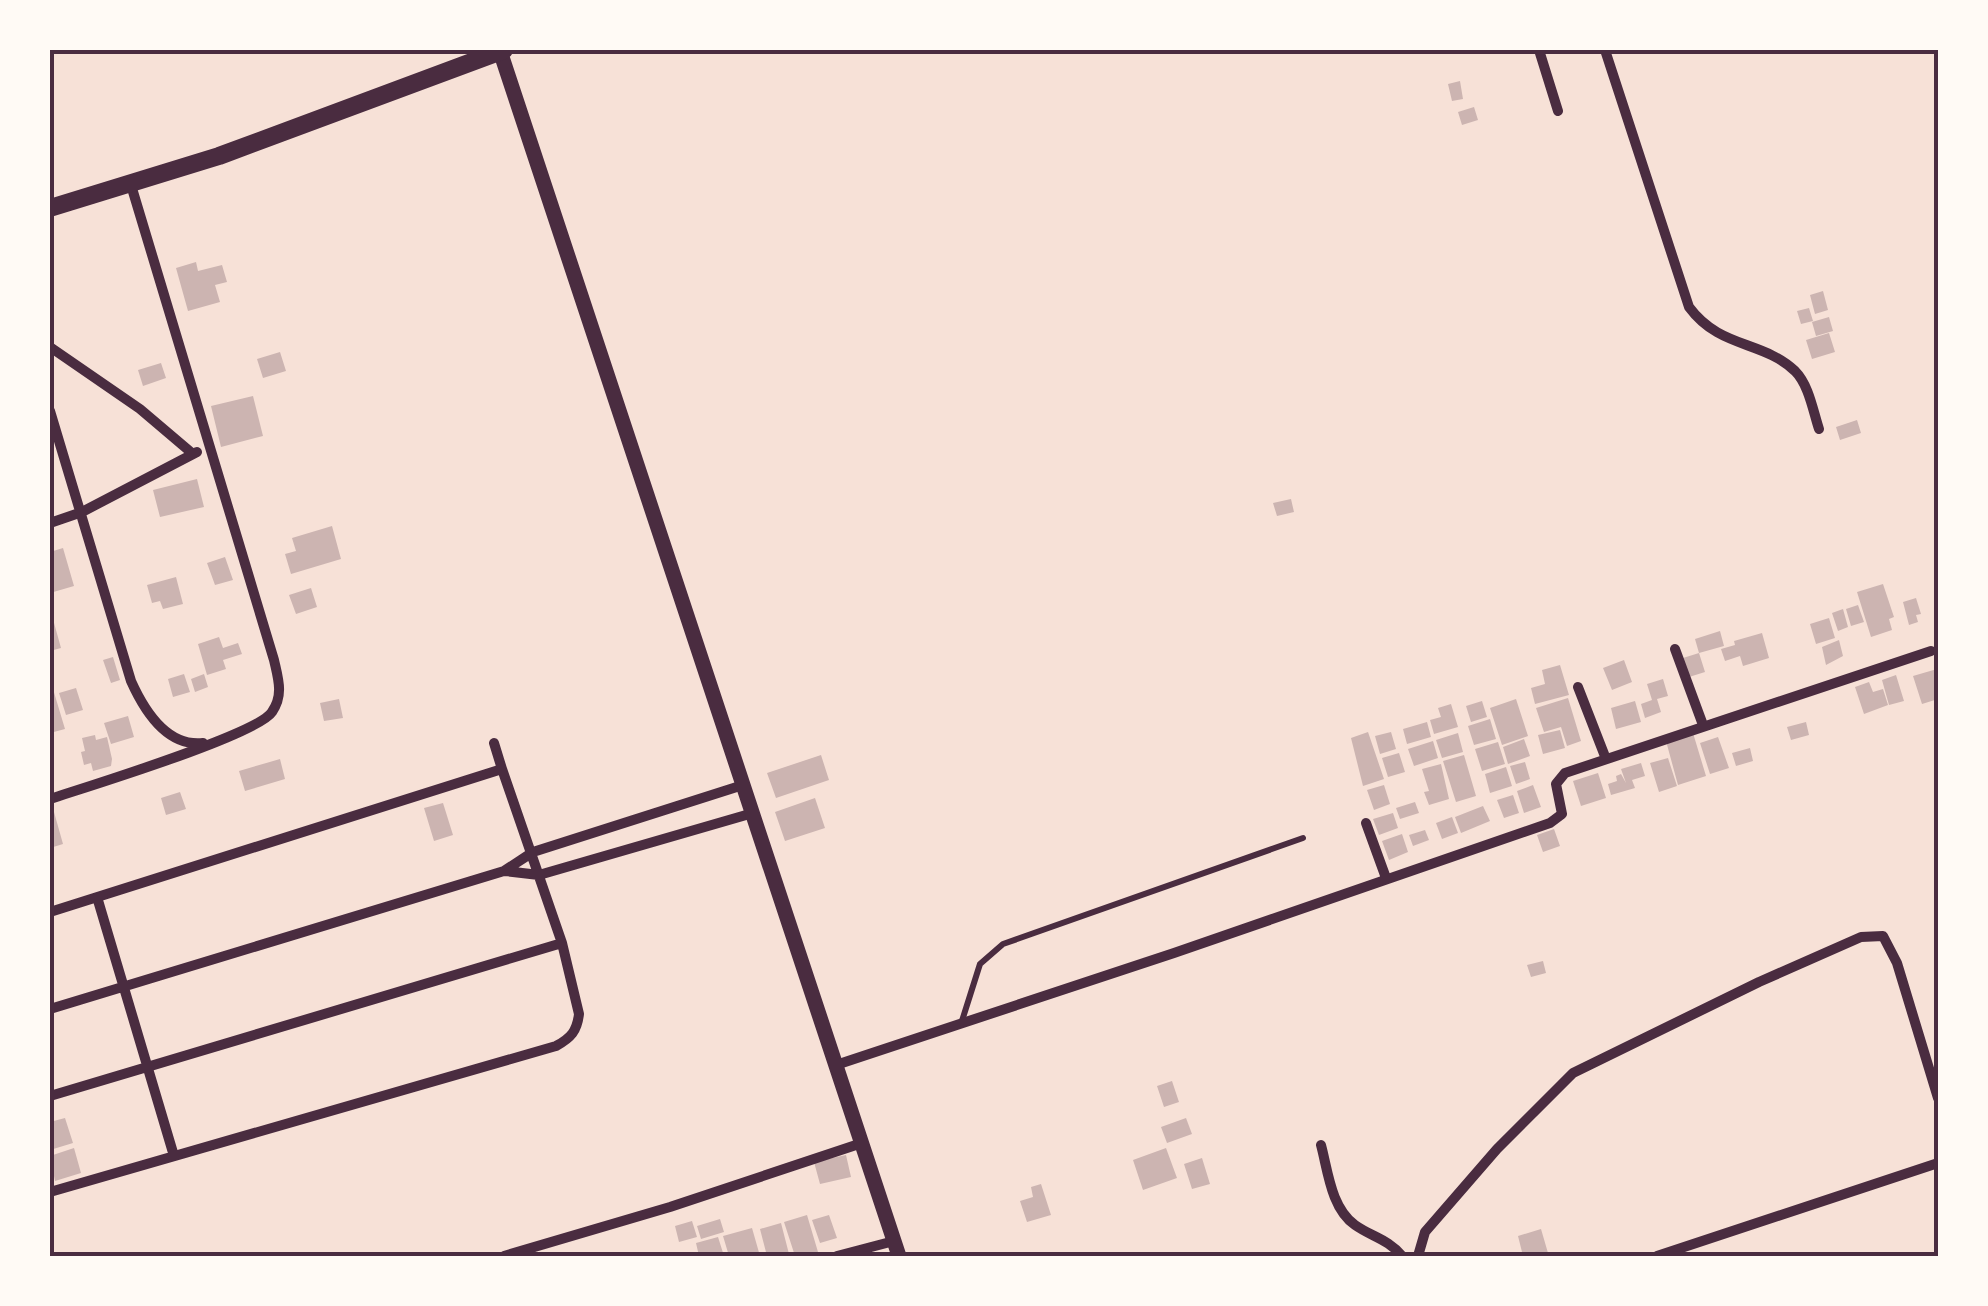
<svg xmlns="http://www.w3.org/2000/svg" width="1988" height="1306" font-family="'Roboto Serif',serif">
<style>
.building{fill:#ccb4b1}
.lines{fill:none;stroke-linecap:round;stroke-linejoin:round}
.service{stroke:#4a2c40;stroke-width:6}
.minor{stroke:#4a2c40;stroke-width:10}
.tertiary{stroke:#4a2c40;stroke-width:15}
.secondary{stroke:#4a2c40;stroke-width:18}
.neatline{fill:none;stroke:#4a2c40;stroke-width:4}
</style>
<rect width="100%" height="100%" fill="#f7e1d7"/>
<path class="building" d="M1460 81 1463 99 1452 101 1448 84Z
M1474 107 1478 120 1462 125 1458 112Z
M196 262 198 271 222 265 227 282 215 285 220 302 188 311 176 268Z
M1823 291 1828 310 1815 314 1810 295Z
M1809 308 1813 321 1801 324 1797 311Z
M1829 317 1833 331 1816 336 1812 322Z
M1829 333 1835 352 1812 359 1806 340Z
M280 352 286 371 263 378 257 359Z
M161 363 166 378 143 386 138 370Z
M253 396 263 436 221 447 211 406Z
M1857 420 1861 433 1840 440 1836 427Z
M197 479 204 507 160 517 153 490Z
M1291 499 1294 512 1277 516 1273 503Z
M332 526 341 559 291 574 285 554 296 551 292 538Z
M63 548 74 586 50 593V552Z
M225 557 233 580 215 585 207 563Z
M176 577 183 604 163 609 160 601 152 603 147 585Z
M1883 584 1894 617 1889 619 1892 630 1871 637 1857 592Z
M311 588 317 607 296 614 289 595Z
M1916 598 1921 614 1916 615 1918 622 1909 625 1903 602Z
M1858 605 1864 622 1851 626 1846 609Z
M1843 609 1848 627 1838 631 1832 613Z
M51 612 61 648 50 651V613Z
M1829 618 1835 638 1816 644 1810 624Z
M1720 631 1724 646 1699 653 1695 639Z
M1762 633 1769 658 1743 666 1740 656 1725 661 1721 649 1735 645 1734 641Z
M219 637 223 648 238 643 242 654 223 660 226 669 207 675 198 644Z
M1839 640 1843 656 1826 665 1822 647Z
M1699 653 1705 672 1689 677 1683 658Z
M113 657 120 680 111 683 103 660Z
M1624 660 1632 682 1612 690 1603 668Z
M1560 665 1569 695 1535 704 1531 688 1545 684 1542 670Z
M1937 669 1938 699 1922 704 1913 676Z
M184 674 190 692 173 697 168 679Z
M204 674 208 687 195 692 191 679Z
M1896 675 1904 701 1889 705 1882 680Z
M1663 679 1668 696 1657 699 1661 712 1645 718 1641 704 1652 700 1647 684Z
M1869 682 1873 692 1883 689 1888 705 1864 714 1855 687Z
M76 688 83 710 66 715 59 693Z
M53 689 65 729 50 733V690Z
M1568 698 1581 741 1567 746 1561 727 1544 732 1536 708Z
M339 699 343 718 324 721 320 703Z
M1516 699 1528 736 1502 745 1490 708Z
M1482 701 1487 717 1471 722 1466 706Z
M1635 701 1641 722 1616 729 1611 708Z
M1451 704 1458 727 1434 734 1430 720 1441 717 1438 708Z
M128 716 134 737 111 744 104 723Z
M1490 719 1496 739 1474 745 1468 726Z
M1427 722 1431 737 1407 744 1403 729Z
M1806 722 1809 735 1791 740 1787 727Z
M1560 730 1565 748 1543 754 1538 735Z
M1368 732 1384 779 1363 786 1351 738Z
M1391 732 1396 749 1380 754 1375 736Z
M1458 733 1463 752 1442 758 1436 740Z
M1693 733 1706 776 1678 785 1666 741Z
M95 735 96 740 107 737 112 759 111 766 93 771 91 763 84 765 81 752 85 751 82 738Z
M1718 737 1729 768 1710 774 1700 743Z
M1524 739 1530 756 1508 764 1503 747Z
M1433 741 1438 758 1414 766 1408 749Z
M1498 742 1505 764 1482 771 1475 749Z
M1750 748 1753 761 1736 766 1732 753Z
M1399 753 1405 772 1388 777 1382 758Z
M821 755 829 780 776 798 767 773Z
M1464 755 1476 796 1456 802 1443 761Z
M1668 758 1677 786 1659 792 1650 763Z
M280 759 285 779 245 791 239 771Z
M1525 762 1530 779 1516 784 1510 766Z
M1641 763 1645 776 1632 780 1635 788 1611 795 1608 784 1617 781 1616 776 1621 774 1626 783 1621 769Z
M1441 764 1449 799 1429 805 1424 792 1429 791 1422 769Z
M1506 767 1512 786 1490 793 1485 774Z
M1598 773 1606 798 1581 806 1573 781Z
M1384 785 1390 804 1374 810 1367 790Z
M1533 785 1541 807 1524 813 1517 791Z
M180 792 186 809 166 815 161 798Z
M1513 795 1519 813 1504 818 1497 800Z
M815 798 825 828 785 841 775 812Z
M1415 802 1419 813 1400 819 1396 808Z
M443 803 453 835 434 841 424 808Z
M1483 806 1490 821 1461 833 1455 817Z
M54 812 63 844 50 848V813Z
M1393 813 1398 828 1379 835 1373 819Z
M1452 817 1458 833 1442 839 1436 823Z
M1554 829 1560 846 1543 852 1537 835Z
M1425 830 1429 840 1413 846 1409 835Z
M1402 834 1408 852 1389 860 1382 841Z
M1543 961 1546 973 1531 977 1527 965Z
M1172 1081 1179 1102 1164 1107 1157 1086Z
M65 1118 73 1143 50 1150V1122Z
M1186 1118 1192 1134 1167 1143 1161 1127Z
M74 1148 81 1173 55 1181 50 1156Z
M1166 1148 1177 1178 1143 1190 1133 1160Z
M846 1155 851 1177 820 1184 814 1162Z
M1202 1158 1210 1184 1192 1189 1184 1164Z
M1041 1184 1051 1215 1027 1222 1020 1201 1033 1197 1031 1187Z
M807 1215 818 1252 795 1256 784 1222Z
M829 1215 837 1238 820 1243 812 1220Z
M720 1219 724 1232 701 1239 697 1226Z
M692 1221 697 1237 679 1242 675 1226Z
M781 1223 789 1254 767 1256 760 1229Z
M752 1228 760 1256H729L723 1236Z
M1541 1229 1548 1253 1523 1256 1518 1236Z
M718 1237 724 1256H699L696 1243Z"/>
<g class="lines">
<path class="service" d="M961 1024 980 964 1003 944 1303 838"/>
<path class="minor" d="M1539 50 1558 111
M1605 50 1689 307C1720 349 1762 340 1795 371 1809 385 1813 411 1819 429
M50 347 140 409 193 454
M50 411 131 681C144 710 167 747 203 743
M50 523 82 512 197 452
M1675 649 1703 725
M1578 687 1606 759
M50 799C86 787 257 735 272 712 284 695 278 678 274 660L131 185
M1366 823 1386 878
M505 871 539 875 753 813
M97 897 174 1156
M50 912 502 769 494 743
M50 1009 504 871 533 852 743 785
M836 1065 1174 953 1550 823 1562 814 1556 784 1565 773 1931 651
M50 1096 562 943
M1321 1145C1328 1171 1331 1208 1355 1225 1372 1237 1388 1239 1402 1256
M50 1192 556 1046C571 1038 577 1031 579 1014L562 943 502 769
M504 1256 670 1207 862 1143
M837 1256 894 1241
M1418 1256 1425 1232 1497 1149 1573 1073 1759 982 1861 937 1883 936 1897 963 1938 1098
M1657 1256 1938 1163"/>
<path class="tertiary" d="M500 51 899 1256"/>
<path class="secondary" d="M50 208 219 156 504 50"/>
</g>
<rect width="1988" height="1306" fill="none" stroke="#fffaf5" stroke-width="105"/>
<rect x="52" y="52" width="1884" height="1202" class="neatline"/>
</svg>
